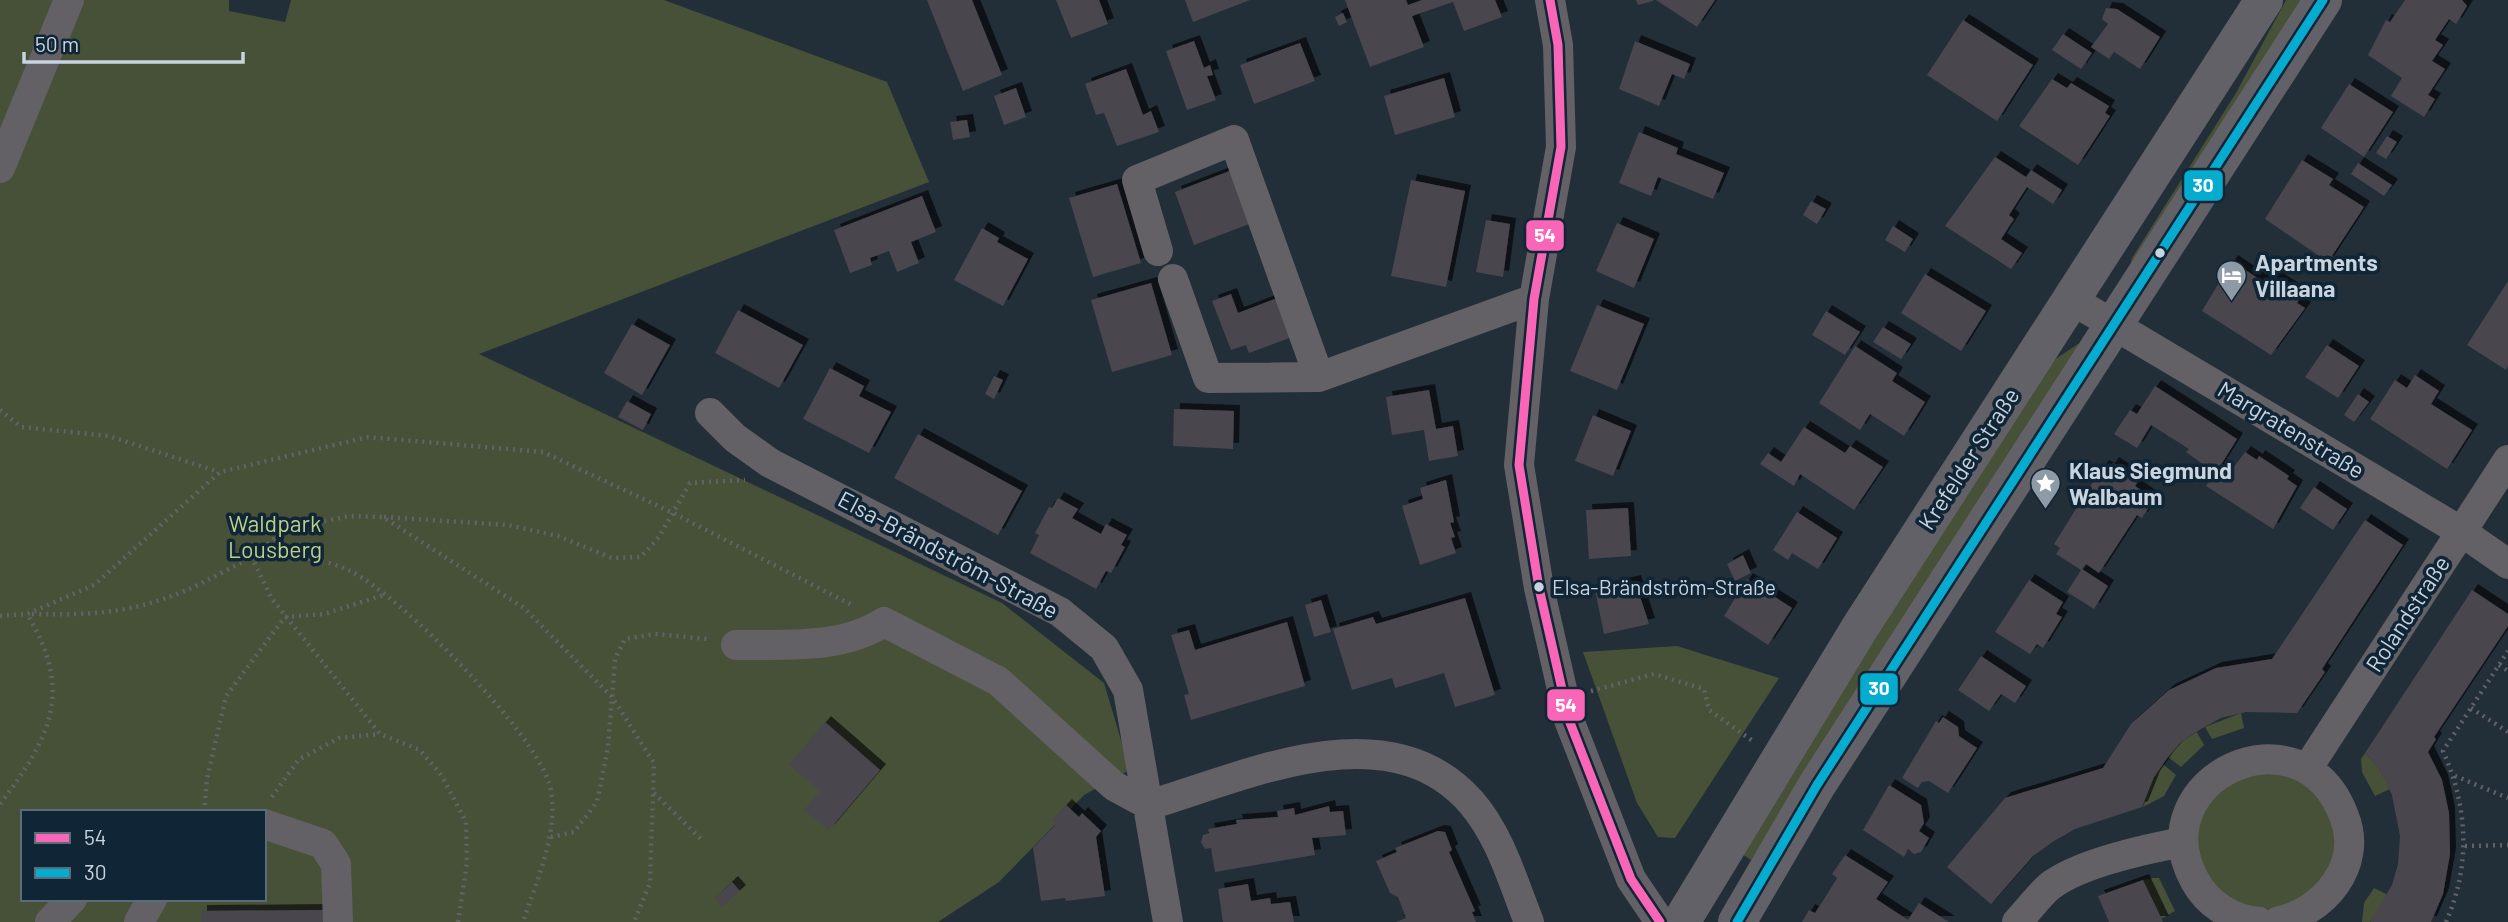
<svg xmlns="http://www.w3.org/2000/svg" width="2508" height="922" font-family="Barlow,sans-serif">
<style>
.green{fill:#475138;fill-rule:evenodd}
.building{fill:#48464e;filter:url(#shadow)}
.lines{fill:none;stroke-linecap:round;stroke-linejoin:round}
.path{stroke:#636367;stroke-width:4.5;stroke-dasharray:2 5;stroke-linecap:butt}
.minor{stroke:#636165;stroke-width:30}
.major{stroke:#626167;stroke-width:38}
.bus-1-casing{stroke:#102535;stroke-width:14}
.bus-2-casing{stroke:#102535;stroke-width:14}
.bus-1{stroke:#fa66b7;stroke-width:9}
.bus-2{stroke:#06acd0;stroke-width:9}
.bus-dot{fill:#c8d4df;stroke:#102535;stroke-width:2.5}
.labels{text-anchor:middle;stroke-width:7;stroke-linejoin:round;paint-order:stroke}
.bus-label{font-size:21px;fill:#c8d4df;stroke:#102535;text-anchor:start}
.poi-label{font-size:23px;font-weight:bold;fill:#c8d4df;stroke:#102535;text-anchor:start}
.street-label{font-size:23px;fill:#c8d4df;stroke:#102535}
.park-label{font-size:23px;fill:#bbcf8b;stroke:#102535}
.line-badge{stroke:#102535;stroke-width:2.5}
.badge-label{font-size:19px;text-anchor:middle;font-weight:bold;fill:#fff}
</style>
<defs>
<filter id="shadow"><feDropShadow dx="6" dy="-6" stdDeviation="0" flood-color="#0009"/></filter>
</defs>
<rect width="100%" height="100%" fill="#222e38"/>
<path class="green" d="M0 0H229V11L285 22 291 0H664L887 82 929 182 479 354 1002 603 1104 683 1130 770 1084 795 999 882 938 922H0ZM23 812H264V899H23Z
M2286 0H2305L2129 270 2132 258 2236 93Z
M2081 342 1751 860 1739 852 2051 362Z
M1677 646 1779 678 1675 838 1658 837 1637 803 1583 652Z
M2241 713 2244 728 2212 739 2205 727Z
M2197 732 2204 745 2181 767 2168 757 2181 742Z
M2365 753 2379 768 2390 789 2375 796 2362 772 2361 759Z
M2163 764 2176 775 2164 796 2143 807 2154 777Z
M2197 840a69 69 0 1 1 138 0a69 69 0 1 1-138 0Z
M2153 878H2159L2175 911 2161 919 2143 880Z
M2374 888 2388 895 2370 922H2362L2364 903Z"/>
<path class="building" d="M927 0H972L1002 75 963 91Z
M1056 0H1099L1108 24 1071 38Z
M1185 0H1250L1193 22Z
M1345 0H1406L1408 5 1422 0H1495L1502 17 1464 31 1453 2 1412 16 1424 47 1370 67Z
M1636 0H1653V1L1638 5Z
M1656 0H1715L1697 27Z
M2405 0H2462L2467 6 2456 24 2449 19 2435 40 2443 45 2432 61 2445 69 2428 95 2435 99 2424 117 2391 96 2402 78 2368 55 2386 20 2390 22Z
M2106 8 2117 9 2160 37 2140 69 2114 52 2109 59 2091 47 2108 24 2102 19Z
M1343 13 1347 22 1339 26 1335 17Z
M1963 20 2033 65 1997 121 1927 75Z
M2063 34 2092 53 2081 69 2052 50Z
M1194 41 1204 68 1210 65 1213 75 1207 76 1216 100 1187 110 1166 51Z
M1635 41 1690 64 1684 79 1672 74 1659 106 1619 89Z
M1300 43 1315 81 1254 104 1240 65Z
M1126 69 1143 115 1151 111 1159 132 1117 146 1104 113 1096 115 1085 84Z
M1444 78 1455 117 1395 135 1384 96Z
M2052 79 2067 88 2071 83 2109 106 2105 113 2110 116 2078 165 2019 126Z
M2349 84 2393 112 2364 157 2321 128Z
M1016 88 1026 117 1004 125 994 96Z
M967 120 970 137 953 140 950 122Z
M1639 132 1678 148 1676 154 1724 173 1713 199 1658 177 1651 196 1619 183Z
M2387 136 2397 142 2386 159 2376 153Z
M1995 157 2026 177 2031 170 2062 190 2053 204 2027 187 2009 215 2014 219 2001 239 2022 253 2011 269 1945 226Z
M2302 160 2333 179 2329 185 2364 207 2328 262 2265 219Z
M2358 163 2392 185 2384 196 2351 174Z
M1232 170 1252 223 1194 245 1175 192Z
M1411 180 1465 191 1446 287 1391 276Z
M1117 184 1141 263 1093 277 1069 198Z
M922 196 936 232 911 242 919 263 897 272 889 251 870 258 872 265 850 273 834 230Z
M1811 201 1826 209 1817 224 1803 215Z
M1486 220 1510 224 1503 277 1476 272Z
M1617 223 1654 239 1634 288 1596 271Z
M1893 226 1913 239 1905 252 1885 240Z
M982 228 999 238 997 242 1028 259 1003 306 954 280Z
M2232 261 2268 285 2274 277 2302 295 2297 303 2305 308 2271 355 2202 311Z
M1925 274 1986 311 1961 351 1901 313Z
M2508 281V366L2506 370 2467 345Z
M1151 283 1172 355 1112 372 1091 300Z
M1231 294 1238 313 1280 297 1295 336 1249 353 1246 345 1231 350 1212 301Z
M1597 305 1644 324 1617 390 1570 371Z
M738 310 803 345 779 388 715 353Z
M1826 311 1860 332 1845 355 1812 335Z
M632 324 670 345 642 395 604 373Z
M1883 327 1911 344 1901 359 1873 342Z
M2327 345 2359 366 2338 398 2305 377Z
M1855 346 1897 373 1892 381 1925 402 1904 436 1870 414 1860 430 1819 403Z
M830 368 864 386 859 396 891 412 869 453 803 419Z
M2415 375 2439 391 2431 404 2472 430 2447 469 2370 419 2395 380 2407 388Z
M994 376 1003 380 994 399 985 394Z
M2155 386 2237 439 2219 468 2229 474 2245 452 2257 460 2259 456 2289 476 2287 479 2297 486 2273 529 2206 486 2215 473 2186 452 2189 449 2151 425 2137 448 2114 434 2130 410 2137 414Z
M1429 390 1436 429 1453 426 1458 456 1429 461 1424 430 1392 435 1386 397Z
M2358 394 2369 402 2354 422 2344 415Z
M627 401 651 414 643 430 618 417Z
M1174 409 1234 411 1233 449 1173 446Z
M1593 415 1631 431 1613 476 1575 461Z
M1804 427 1845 453 1850 446 1883 467 1854 510 1800 474 1794 486 1760 464 1768 453 1781 462Z
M918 434 1022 491 998 535 894 478Z
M2113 463 2139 480 2135 486 2154 499 2142 518 2137 515 2099 573 2086 564 2082 569 2108 586 2094 609 2067 592 2081 570 2056 554 2060 548 2054 544 2103 466 2109 469Z
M1446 480 1454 522 1450 523 1455 537 1451 538 1456 553 1420 565 1402 506 1423 499 1420 488Z
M2314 487 2347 509 2333 530 2300 508Z
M1058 498 1078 509 1072 518 1101 534 1106 524 1127 535 1121 545 1125 547 1111 573 1106 571 1096 589 1030 553 1039 535 1035 533 1049 507 1052 508Z
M1628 508 1631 556 1589 559 1586 510Z
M1797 512 1837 538 1818 569 1792 553 1788 560 1773 550Z
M2365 520 2403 545 2322 669 2325 672 2297 713 2246 712 2221 718 2201 729 2181 742 2168 757 2154 777 2142 807 2075 829 2054 841 2033 856 1991 904 1947 867 2005 798 2103 768 2131 724 2169 690 2216 668 2272 659Z
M1743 555 1751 573 1735 581 1727 564Z
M1747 579 1792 608 1768 645 1724 616Z
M2029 580 2063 602 2056 614 2062 617 2043 648 2037 644 2030 654 1995 632Z
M1635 581 1649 624 1604 634 1595 590Z
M2472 590 2508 614V626L2434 737 2436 739 2428 752 2442 780 2449 813 2450 854 2443 894 2431 922H2370L2392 885 2398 864 2400 836 2392 795 2379 768 2365 753Z
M1465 598 1495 695 1455 707 1444 673 1395 688 1392 678 1352 690 1333 629 1373 617 1376 624Z
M1321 600 1331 632 1314 637 1305 605Z
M1287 622 1305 686 1191 720 1184 695 1189 694 1171 635 1189 630 1195 650Z
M1981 656 2026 686 2015 703 2001 694 1989 711 1958 690Z
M1943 717 1958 727 1959 736 1977 748 1948 793 1929 781 1922 782 1918 788 1902 778 1936 721 1939 723Z
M825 722 880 770 829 830 804 810 820 791 789 765Z
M1889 785 1921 805 1924 823 1919 831 1929 838 1921 852 1914 854 1908 849 1904 857 1863 830Z
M1066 805 1079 817 1082 813 1101 831 1096 837 1105 896 1066 901 1065 898 1041 901 1033 848 1055 825 1051 821Z
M1329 806 1330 812 1343 811 1346 835 1312 838 1315 855 1215 872 1211 848 1205 849 1201 842 1203 835 1209 833 1208 829 1237 824 1236 820 1278 817 1277 811 1294 808 1295 815Z
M1438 831 1445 832 1452 850 1449 852 1475 911 1472 912 1476 922H1396L1406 918 1398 897 1390 893 1376 861 1397 852 1395 848Z
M1845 855 1888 882 1876 899 1908 920 1919 903 1949 922H1802L1809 910 1815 913 1826 896 1837 878 1832 874Z
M2143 880 2163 922H2109L2098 896Z
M732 882 740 891 722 907 715 898Z
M1248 884 1251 901 1270 898 1271 904 1290 902 1294 922H1223L1218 889Z
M325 910V922H201V911Z"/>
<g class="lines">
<path class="path" d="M0 410 21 427 109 436 219 472
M384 517 508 525 558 536 612 558 641 557 659 537 690 483 745 480
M32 614C93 615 129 614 187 590 202 584 243 560 254 558 285 553 325 558 352 572 402 597 533 731 549 783 562 826 536 882 523 922
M0 616 27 614 94 585 220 472 368 437 543 452 673 513 852 605
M2499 665 2508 671
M1591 691 1654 674 1704 689 1709 710 1754 742
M2471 708 2508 732
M2455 776 2508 798
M654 793 702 840
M272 797 298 760 339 738 380 734
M0 804C51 737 74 691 27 614
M204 812 207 779 226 696 285 617 324 614 387 594
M551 837 574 832 597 802 608 747 615 659 625 639 655 634 708 639
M2465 846 2508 845
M458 922 467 863 466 822 442 776 420 750 380 734 272 599 252 558 284 530 349 516 383 517 524 608 612 697 654 763 650 883 634 922
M2446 922C2471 865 2468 807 2443 751L2508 651"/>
<path class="minor" d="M1550 0 1558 45 1561 147 1534 299 1519 465 1539 588 1569 720 1631 879 1660 922
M0 168 69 0
M1158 251 1137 180 1234 140 1319 377
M1173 279 1208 378 1319 377 1534 299
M2072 300 2462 532 2508 564
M710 413 735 438 770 463 1060 612 1104 648 1128 690 1168 922
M736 645C786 644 841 650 884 622L998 681 1114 786 1149 805
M2307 769 2508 460
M1149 805C1247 776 1388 708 1471 802 1500 835 1513 882 1529 922
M264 824 323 844 336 864 338 922
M50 922 72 899
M139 922 152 899
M2017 922C2028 911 2038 896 2050 886 2080 863 2146 849 2183 842
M2259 922C2232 919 2208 905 2195 881 2139 779 2301 702 2344 816 2364 866 2323 912 2277 922"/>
<path class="major" d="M1681 922 1859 629 2264 0
M1737 922 1817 785 2323 0"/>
<defs>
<path id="bus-1" d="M1550 0 1558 45 1561 147 1534 299 1519 465 1539 588 1569 720 1631 879 1660 922"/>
<path id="bus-2" d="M1737 922 1817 785 2323 0"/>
</defs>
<use href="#bus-1" class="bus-1-casing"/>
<use href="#bus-2" class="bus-2-casing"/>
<use href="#bus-1" class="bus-1"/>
<use href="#bus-2" class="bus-2"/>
</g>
<defs>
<symbol id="hotel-pin" viewBox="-11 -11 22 30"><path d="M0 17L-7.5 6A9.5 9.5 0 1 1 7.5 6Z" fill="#8e9aa5" stroke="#102535"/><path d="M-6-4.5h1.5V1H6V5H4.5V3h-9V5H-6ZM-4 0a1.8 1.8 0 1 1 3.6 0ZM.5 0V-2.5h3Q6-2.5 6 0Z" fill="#fff"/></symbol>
<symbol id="sight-pin" viewBox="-11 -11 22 30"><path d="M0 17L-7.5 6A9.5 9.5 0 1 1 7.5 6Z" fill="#8e9aa5" stroke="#102535"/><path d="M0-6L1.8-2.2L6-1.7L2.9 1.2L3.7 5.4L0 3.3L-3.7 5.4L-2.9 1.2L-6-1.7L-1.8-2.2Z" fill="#fff"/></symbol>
</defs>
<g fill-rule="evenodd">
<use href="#hotel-pin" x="2214" y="258" width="35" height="47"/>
<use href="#sight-pin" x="2028" y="466" width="35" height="47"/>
</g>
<g class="bus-dot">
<circle cx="2160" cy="253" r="6"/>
<circle cx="1539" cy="587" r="6"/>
</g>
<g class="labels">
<g class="bus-label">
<text x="1552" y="595">Elsa-Brändström-Straße</text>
</g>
<g class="poi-label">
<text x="2255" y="271">Apartments<tspan x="2255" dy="26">Villaana</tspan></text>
<text x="2069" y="479">Klaus Siegmund<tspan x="2069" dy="26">Walbaum</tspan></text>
</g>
<g class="street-label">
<text transform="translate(2291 430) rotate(31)" y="8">Margratenstraße</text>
<text transform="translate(1969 459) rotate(-57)" y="8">Krefelder Straße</text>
<text transform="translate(948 555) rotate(28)" y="8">Elsa-Brändström-Straße</text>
<text transform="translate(2408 614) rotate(-57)" y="8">Rolandstraße</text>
</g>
<g class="park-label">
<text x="275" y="532">Waldpark<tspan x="275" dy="26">Lousberg</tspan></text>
</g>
</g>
<g class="line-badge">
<rect x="2183" y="169" width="41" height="33" rx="7" fill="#06acd0"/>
<rect x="1525" y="219" width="40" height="33" rx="7" fill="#fa66b7"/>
<rect x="1859" y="672" width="40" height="34" rx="7" fill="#06acd0"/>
<rect x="1546" y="688" width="40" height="34" rx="7" fill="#fa66b7"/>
</g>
<g class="badge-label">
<text x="2203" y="192">30</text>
<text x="1545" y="242">54</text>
<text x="1879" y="695">30</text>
<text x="1566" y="712">54</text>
</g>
<rect x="21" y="810" width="245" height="91" fill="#102535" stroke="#5a6b79" stroke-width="2"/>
<rect x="35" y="833" width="35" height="10" fill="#fa66b7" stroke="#5a6b79" stroke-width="2"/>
<text x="84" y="845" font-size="21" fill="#c8d4df">54</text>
<rect x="35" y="868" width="35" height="10" fill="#06acd0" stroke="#5a6b79" stroke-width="2"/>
<text x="84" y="880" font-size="21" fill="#c8d4df">30</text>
<path d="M24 52v10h219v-10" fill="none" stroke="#c8d4df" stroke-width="3.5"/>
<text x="35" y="52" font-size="21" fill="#c8d4df" stroke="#102535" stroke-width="5" paint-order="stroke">50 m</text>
</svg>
